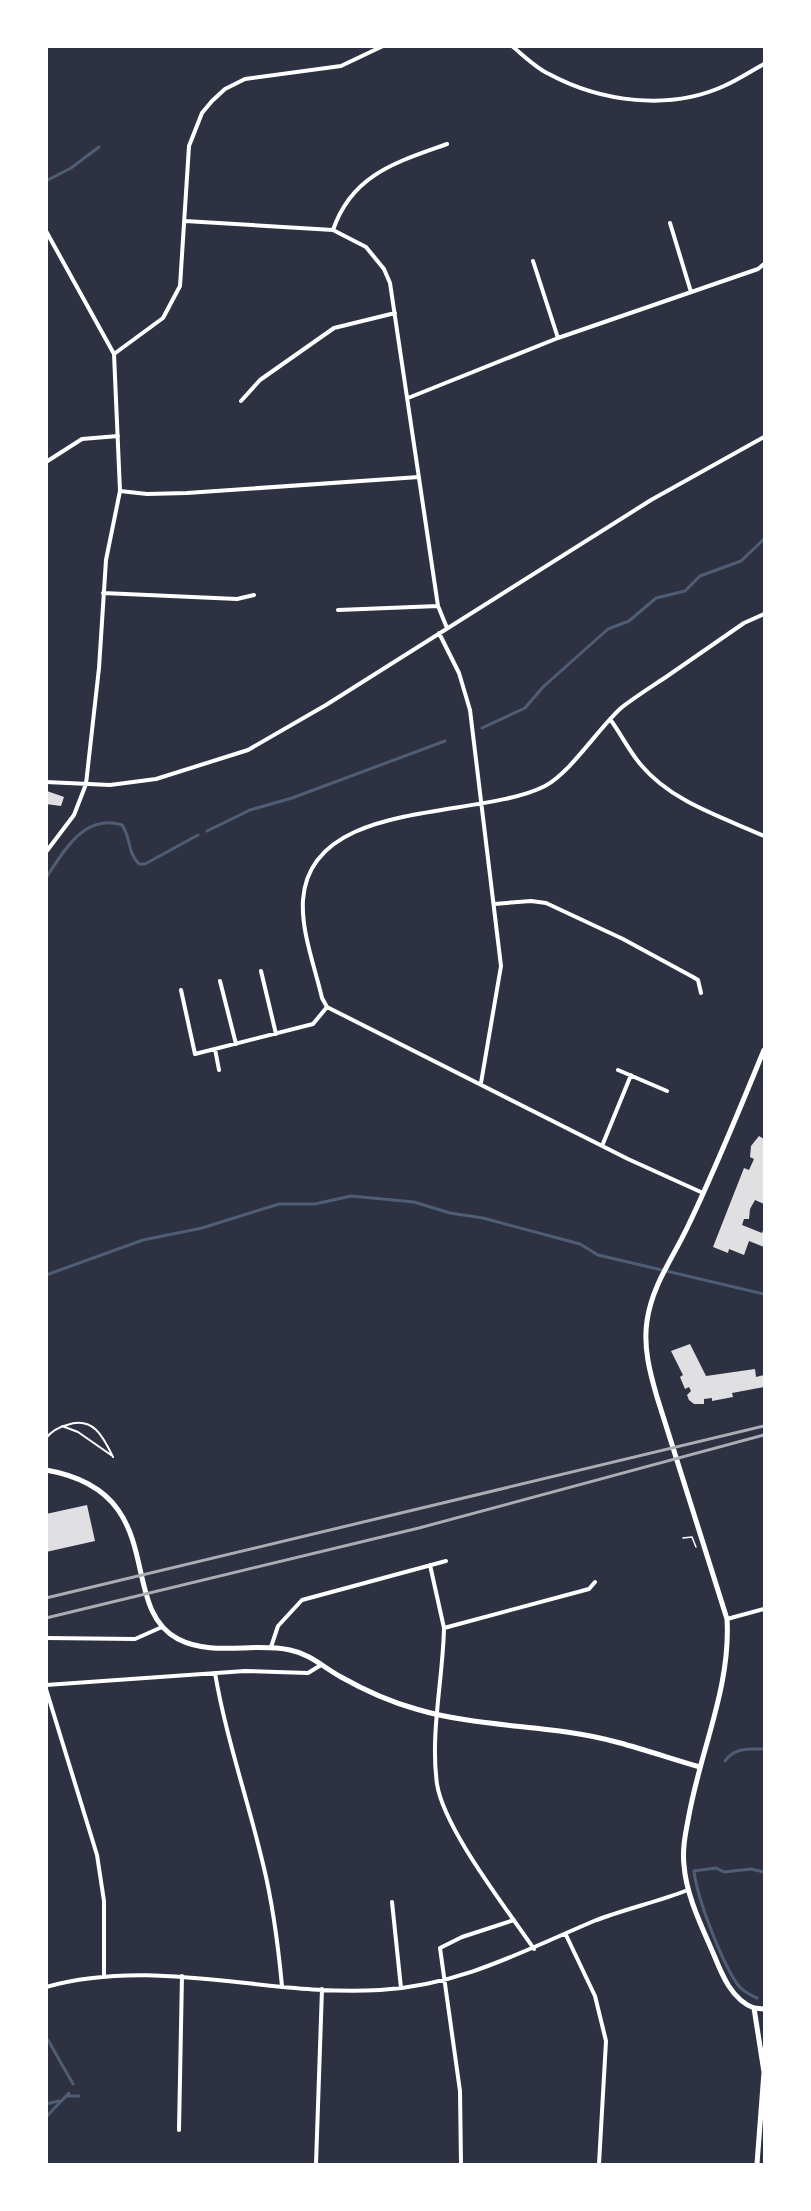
<svg xmlns="http://www.w3.org/2000/svg" width="811" height="2211" font-family="Merriweather,serif">
<style>
.lines{fill:none;stroke-linecap:round;stroke-linejoin:round}
.stream{stroke:#4f5d75;stroke-width:3}
.building{fill:#e0e0e3}
.path{stroke:#fff;stroke-width:1.5}
.service{stroke:#fff;stroke-width:2}
.minor{stroke:#fff;stroke-width:4}
.tertiary{stroke:#fff;stroke-width:5}
.secondary{stroke:#fff;stroke-width:5}
.rail{stroke:#abadb3;stroke-width:3}
</style>
<rect width="100%" height="100%" fill="#2d3142"/>
<g class="lines">
<path class="stream" d="M46 181 71 168 99 147
M482 728 525 708 543 687 608 629 629 621 656 598 685 591 700 576 741 561 764 539
M207 831 250 810 292 798 445 741
M46 878C64 851 84 813 122 825 131 837 127 852 139 864H145L198 835
M46 1275 143 1240 202 1228 279 1204H315L351 1196 414 1202 450 1213 483 1218 580 1244 598 1255 764 1294
M725 1761C735 1747 749 1749 764 1749
M757 1998C750 1995 743 1991 738 1985 722 1963 697 1898 694 1871L716 1868 724 1872 751 1869 764 1872
M48 2040 73 2084
M66 2096H79
M46 2104 59 2101
M46 2117 69 2093"/>
</g>
<path class="building" d="M47 791 64 797 61 806 46 804Z
M759 1136 764 1139V1204L755 1200 750 1209 749 1219H744L742 1225 762 1233 764 1228V1247L749 1241 744 1255 729 1249 728 1253 713 1247 744 1168 749 1170 754 1159 750 1157 751 1146Z
M690 1344 706 1376 755 1369 756 1377 764 1375V1387L732 1393 733 1397 712 1401V1398L704 1399V1404H694L689 1400 687 1395 691 1391 689 1387 685 1389 680 1377 683 1375 671 1351Z
M87 1505 95 1541 46 1552V1514Z"/>
<g class="lines">
<path class="path" d="M683 1538 692 1537 696 1547"/>
<path class="service" d="M62 1426 78 1432 111 1455
M46 1438C51 1432 59 1427 67 1425 93 1416 103 1436 113 1457"/>
<path class="minor" d="M512 46C523 55 536 68 549 74 601 102 669 111 724 86 738 80 751 71 764 64
M185 221 333 230 366 247 384 269 390 283 438 606 447 628
M670 223 691 292
M333 230C352 174 397 162 447 144
M46 231 114 354 120 491 106 560 99 668 86 784 74 815 46 852
M533 261 558 338
M114 354 163 318 180 286 189 146 202 113 212 101 225 89 245 79 341 66 383 46
M408 398 558 338 758 269 764 264
M241 401 260 380 334 328 395 313
M46 462 82 439 118 436
M120 491 147 494 187 493 419 477
M103 593 237 599 254 595
M338 610 438 606
M439 633 459 673 470 710 501 966 481 1083
M610 719C621 734 629 751 641 765 672 802 722 817 764 836
M46 782 110 785 156 779 248 750 326 705 651 500 764 437
M494 904 531 901 546 903 623 939 693 977 698 980 701 993
M261 971 276 1034
M220 981 236 1044
M181 990 195 1054 313 1024 327 1007
M215 1049 219 1070
M618 1070 667 1091
M602 1146 631 1075
M703 1193 628 1159 327 1007 322 998C315 967 301 932 303 900 310 797 479 820 545 786 571 772 597 730 621 708 635 697 651 687 666 677 692 659 718 641 744 623L764 614
M430 1565 444 1628
M727 1619 764 1609
M46 1638 135 1639 162 1627
M271 1647 278 1626 302 1600 446 1561
M215 1673C226 1738 248 1800 263 1864 273 1904 278 1944 282 1986
M46 1685 245 1671 308 1673 321 1665
M46 1689 97 1855 104 1901V1975
M392 1902 401 1988
M566 1935 595 1996 606 2041 599 2164
M534 1949C507 1909 444 1829 437 1784 430 1733 443 1679 444 1628L589 1589 595 1582
M46 1987C157 1956 268 1997 380 1990 461 1985 521 1952 594 1921 625 1909 657 1902 688 1890
M179 2130 182 1976
M316 2164 322 1989
M461 2164 460 2091 440 1948 462 1937 514 1920"/>
<path class="tertiary" d="M46 1470C172 1492 115 1606 178 1639 213 1657 253 1642 290 1650 310 1654 323 1667 341 1677 364 1690 391 1702 416 1709 466 1724 521 1725 573 1733 616 1739 658 1755 700 1767
M754 2008 764 2009"/>
<path class="secondary" d="M757 2164 764 2072 754 2008C732 2000 722 1975 714 1955 702 1927 686 1895 684 1865 682 1848 686 1831 689 1815 701 1749 731 1686 727 1619L657 1397C650 1373 643 1347 647 1321 652 1285 673 1258 688 1226 716 1168 740 1108 764 1050"/>
<path class="rail" d="M46 1598 764 1426
M46 1618 419 1528 764 1435"/>
</g>
<rect width="811" height="2211" fill="none" stroke="#ffffff" stroke-width="96"/>
</svg>
